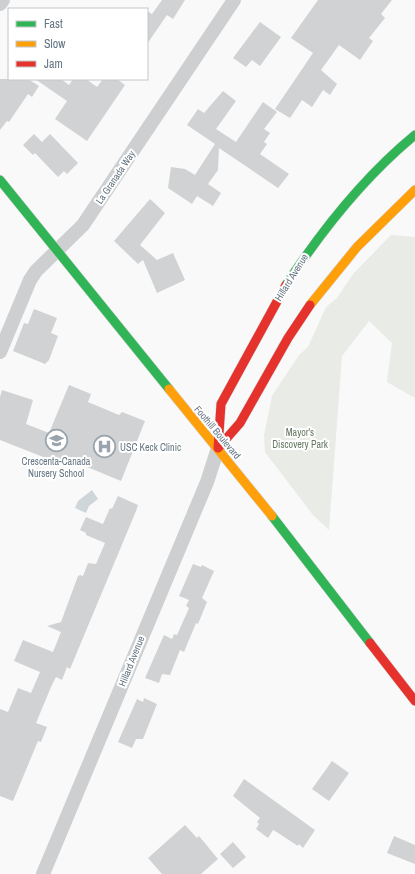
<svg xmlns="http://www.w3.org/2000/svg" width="415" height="874" font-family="'Archivo Narrow',sans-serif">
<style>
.green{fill:#e8ebe6}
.water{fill:#ced6d9}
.building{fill:#d0d2d3}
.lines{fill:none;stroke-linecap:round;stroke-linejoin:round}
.fast-casing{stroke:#d5d6d7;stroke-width:10}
.slow-casing{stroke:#d5d6d7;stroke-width:10}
.jam-casing{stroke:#d5d6d7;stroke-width:10}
.street{stroke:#cecfd0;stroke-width:14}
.fast{stroke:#30b455;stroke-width:9}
.slow{stroke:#ff9f0a;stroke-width:9}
.jam{stroke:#e5322d;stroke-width:9}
.labels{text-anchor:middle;stroke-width:4;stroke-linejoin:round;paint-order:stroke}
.street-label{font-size:10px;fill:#657683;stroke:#fff}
.park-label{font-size:10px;fill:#687a64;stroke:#fff}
.poi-label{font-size:10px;fill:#657683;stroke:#fff;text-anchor:start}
</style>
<rect width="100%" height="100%" fill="#f9f9f9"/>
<path class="green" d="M391 235 415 237V398L387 382 392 343 369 321 342 356 329 530 313 515 265 452 264 435 272 396 299 355 308 347 326 307 337 298 353 274Z"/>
<path class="water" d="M92 490 98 499 89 506 86 513 75 508 78 501Z"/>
<path class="building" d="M162 0H185L173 19 167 15 147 44V11L152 14Z
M318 0H392L381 14 385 18 369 38 373 41 360 60 339 45 321 70 337 84 330 95 323 90 312 107 302 100 290 118 275 109 313 53 291 38Z
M260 22 281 37 260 66 252 60 246 67 233 58Z
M0 79H28L39 86 32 97 28 94 9 122 7 121 0 130Z
M35 79H61L69 85 73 79H86L97 87 103 79H117L125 85 87 141 55 119 67 101Z
M223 91 236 101 216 129 236 142 263 102 277 112 264 129 270 133 264 142 267 144 260 154 289 174 278 188 219 148 218 170 208 184 221 193 213 206 197 196 192 204 168 188 171 167 185 169 195 175 215 144 187 125 198 109 204 113Z
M34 134 42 142 50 134 78 163 67 174 64 171 58 177 35 153 33 155 23 145Z
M150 199 165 213 140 245 157 260 173 253 185 280 157 293 143 260 138 264 114 241Z
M34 309 57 318 51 333 58 336 49 360 45 364 13 351 24 323 28 324Z
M69 385 91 394 88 402 119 415 122 412 145 421 121 481 63 457 61 464 0 440V397L2 390 33 400 26 424 49 433Z
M118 496 138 505 136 511 70 669 67 667 62 680 56 677 51 687 36 723 47 727 41 742 38 741 13 801 0 796V709L8 712 18 688 31 693 40 672 14 661 23 640 53 652 61 632 47 626 61 622 78 576 80 575 83 576 88 563 96 564 105 543 86 535V533L80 530 86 517 103 524 110 508 112 509Z
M193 564 201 567 202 565 214 571 202 598 207 602 198 624 196 623 184 652 180 650 170 675 162 674 159 683 145 678 164 635 172 639 174 634 177 635 189 608 186 606 189 600 179 596Z
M144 698 157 704 143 739H136L132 748 118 742 137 699 143 702Z
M332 761 349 773 329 801 312 789Z
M244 779 315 830 303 848 299 844 298 846 275 831 273 830 268 838 256 829 259 824 257 822 260 818 233 796Z
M185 825 197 838 199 836 218 859 201 874H162L148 858Z
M394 836 415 845V864L387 853Z
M233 842 246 857 233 868 220 854Z"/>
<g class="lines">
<defs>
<path id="fast" d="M0 180 169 389
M286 285C322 230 364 177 415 135
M272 516 370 643"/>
<path id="slow" d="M310 305 357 247 415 190
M169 389 272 516"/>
<path id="jam" d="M218 448 221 404 286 285
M218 448 240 423 288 338 310 305
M370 643 415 701"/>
</defs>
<use href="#fast" class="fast-casing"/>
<use href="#slow" class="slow-casing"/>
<use href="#jam" class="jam-casing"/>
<path class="street" d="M0 4 3 0
M0 352 30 280 36 271 83 225 234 0
M43 874 207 482 218 448"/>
<use href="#fast" class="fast"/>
<use href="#slow" class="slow"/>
<use href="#jam" class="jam"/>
</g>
<defs>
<symbol id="school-ring" viewBox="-11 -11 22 22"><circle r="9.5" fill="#fff" stroke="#99a4ac" stroke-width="1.5"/><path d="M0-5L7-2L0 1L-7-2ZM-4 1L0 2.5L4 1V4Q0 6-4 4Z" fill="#99a4ac"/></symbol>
<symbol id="hospital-ring" viewBox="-11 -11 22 22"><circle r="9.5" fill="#fff" stroke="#99a4ac" stroke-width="1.5"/><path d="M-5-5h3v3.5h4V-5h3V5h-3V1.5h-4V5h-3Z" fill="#99a4ac"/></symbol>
</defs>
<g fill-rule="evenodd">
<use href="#school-ring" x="44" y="428" width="25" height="25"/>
<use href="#hospital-ring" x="92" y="434" width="25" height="25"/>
</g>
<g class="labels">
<g class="street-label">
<text transform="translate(115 177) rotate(-56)" y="4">La Granada Way</text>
<text transform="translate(291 277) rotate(-58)" y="4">Hillard Avenue</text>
<text transform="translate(218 432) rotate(50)" y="4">Foothill Boulevard</text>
<text transform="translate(131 661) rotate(-68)" y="4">Hillard Avenue</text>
</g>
<g class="park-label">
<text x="300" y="436">Mayor's<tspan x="300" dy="12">Discovery Park</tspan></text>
</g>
<g class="poi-label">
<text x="120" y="451">USC Keck Clinic</text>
<text x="56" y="465" text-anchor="middle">Crescenta-Canada<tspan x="56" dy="12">Nursery School</tspan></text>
</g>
</g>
<rect x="8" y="8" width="140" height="72" fill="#ffffff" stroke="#c1c8cd"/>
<rect x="16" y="21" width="20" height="6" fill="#30b455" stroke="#c1c8cd"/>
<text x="44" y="28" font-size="12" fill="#657683">Fast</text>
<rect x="16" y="41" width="20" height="6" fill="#ff9f0a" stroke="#c1c8cd"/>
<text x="44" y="48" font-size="12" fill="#657683">Slow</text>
<rect x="16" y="61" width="20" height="6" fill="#e5322d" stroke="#c1c8cd"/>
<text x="44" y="68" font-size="12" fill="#657683">Jam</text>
</svg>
